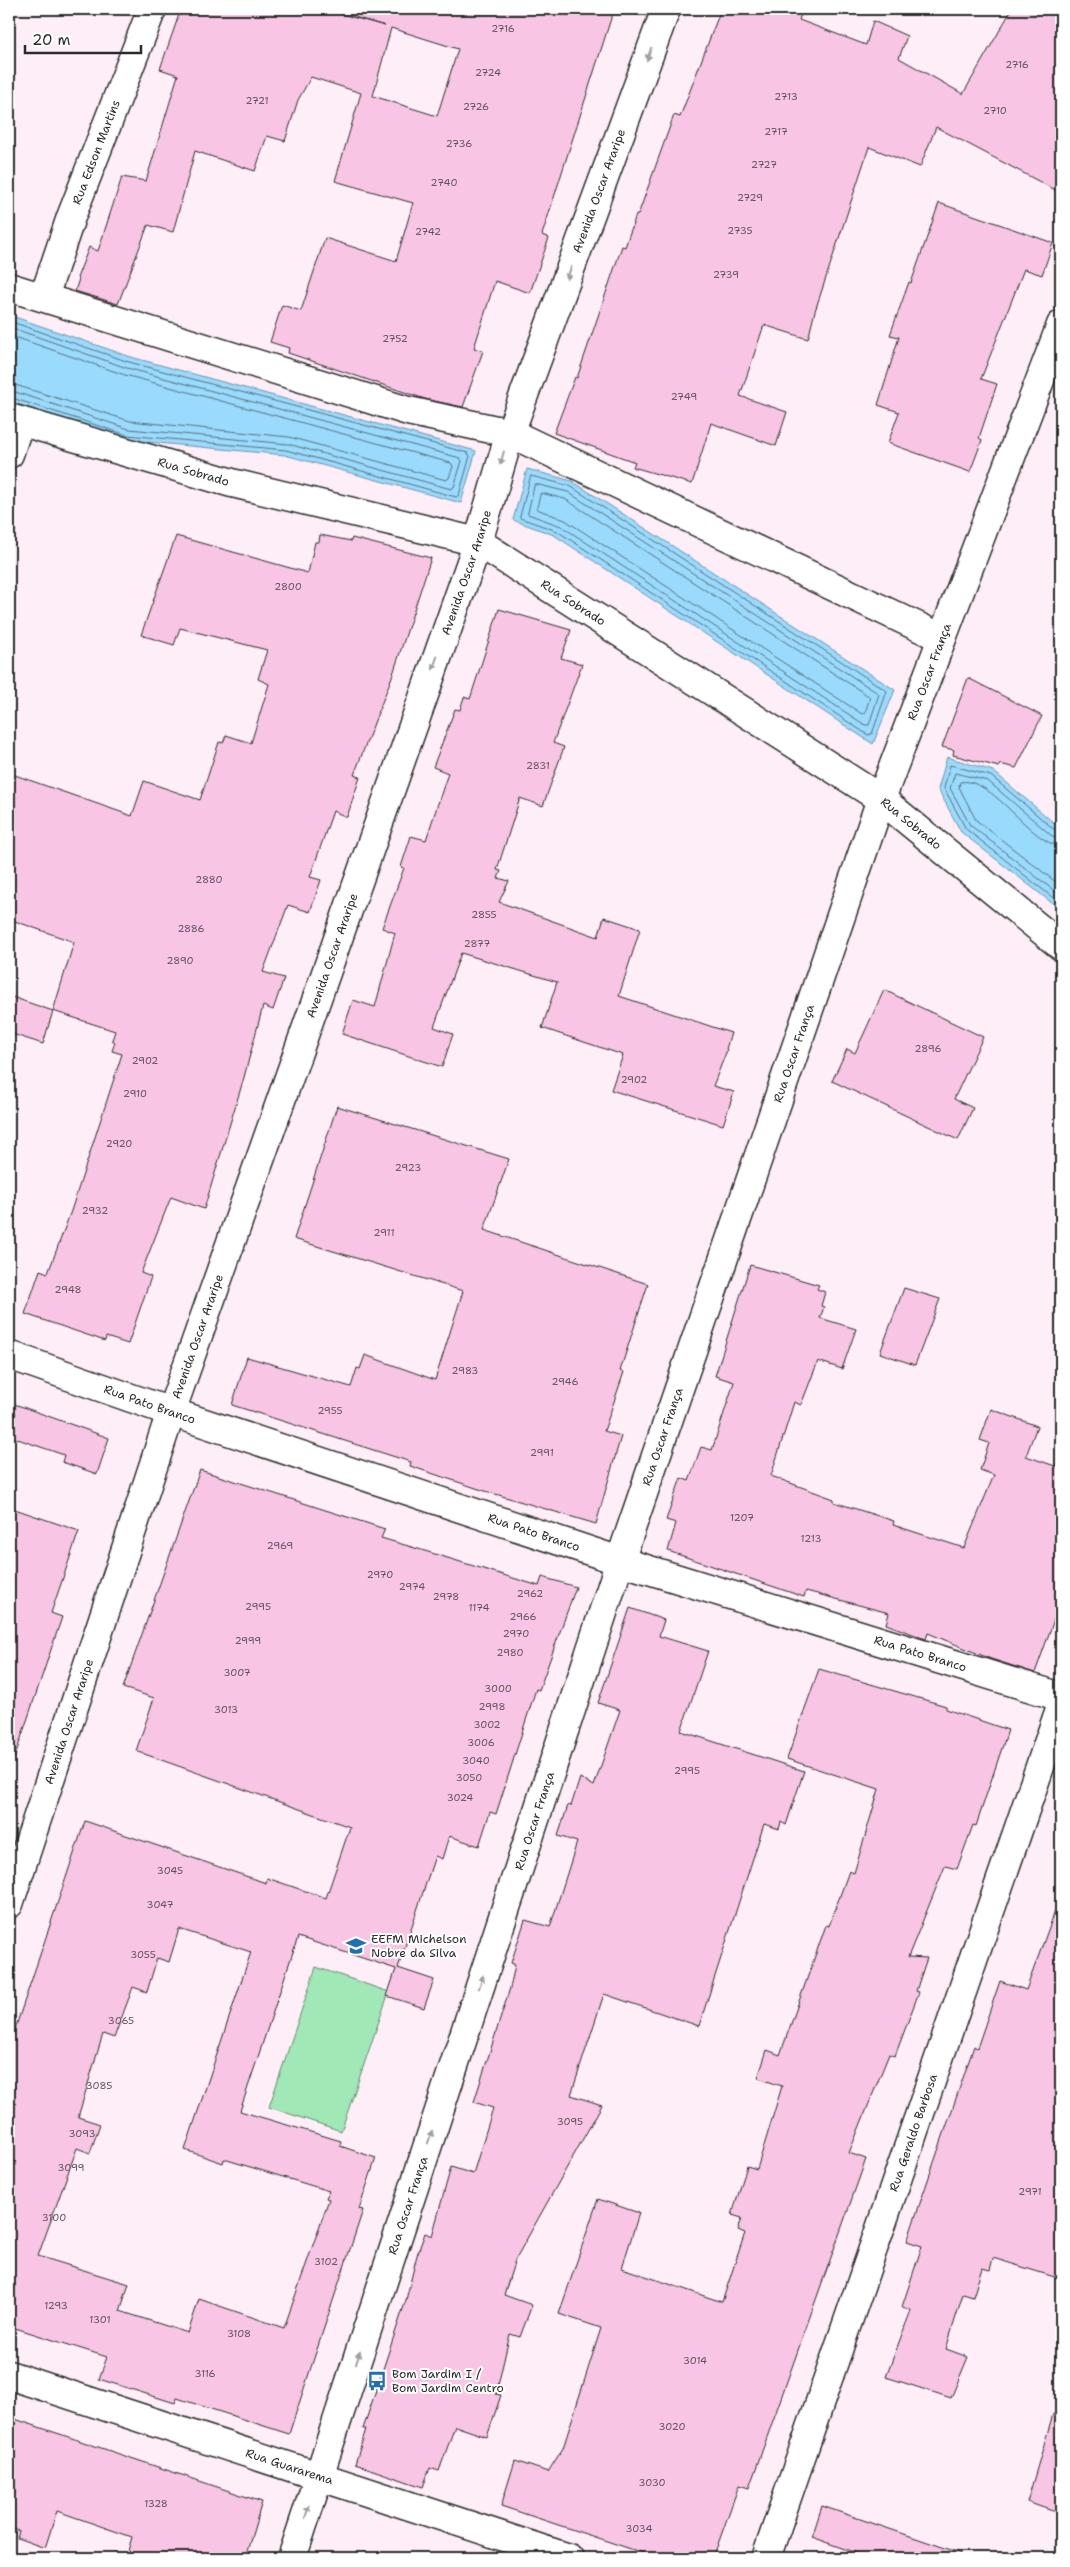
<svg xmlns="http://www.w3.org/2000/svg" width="1070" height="2567" font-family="'Shantell Sans',sans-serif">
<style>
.green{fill:#a0e8b6;stroke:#668a70}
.water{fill:#9adafc;stroke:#6e94a8}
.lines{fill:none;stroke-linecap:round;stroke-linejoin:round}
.shore{stroke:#57717f;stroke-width:1}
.building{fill:#f8c5e4;stroke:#2b2b2b;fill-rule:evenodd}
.minor-casing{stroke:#2b2b2b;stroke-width:31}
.minor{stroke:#fff;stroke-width:28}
.oneway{fill:#a0a0a0}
.labels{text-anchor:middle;stroke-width:4;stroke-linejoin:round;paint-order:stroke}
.number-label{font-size:10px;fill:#5e5259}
.street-label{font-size:12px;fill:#2b2b2b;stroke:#fff}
.poi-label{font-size:12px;fill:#2b2b2b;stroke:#fff;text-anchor:start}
</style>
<rect width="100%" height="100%" fill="#fdeef7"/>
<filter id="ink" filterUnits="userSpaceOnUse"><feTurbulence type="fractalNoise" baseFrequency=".02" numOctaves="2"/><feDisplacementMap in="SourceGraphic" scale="10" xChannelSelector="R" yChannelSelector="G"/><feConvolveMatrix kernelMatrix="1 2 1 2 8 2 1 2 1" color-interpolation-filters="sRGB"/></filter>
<g filter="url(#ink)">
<path class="green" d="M316 1967 389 1992 341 2131 269 2107Z"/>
<path class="water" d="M9 315 131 357 476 451 461 503 285 455 126 440 9 401Z
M527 469 572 481 895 690 873 744 554 535 513 520Z
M947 757 993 771 1061 829V910L961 832 938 789Z"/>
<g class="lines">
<path class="shore" d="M9 321 129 362 468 453 470 456 459 495 456 497 286 450 127 435 9 397
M9 327 127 368 460 458 462 461 454 487 451 489 288 444 129 429 9 390
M9 335 125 375 451 463 453 466 449 478 446 480 289 437 130 421 9 383
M531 476 570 486 887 691 872 734 868 735 557 531 520 518Z
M535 484 568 492 879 694 869 725H865L561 526 528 514Z
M541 493 565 499 870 697 865 713 862 714 565 520 537 509Z
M1061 832 1056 831 991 776 950 765 944 788 966 829 1061 904
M1061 839 1052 836 988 781 955 773 950 788 970 825 1061 896
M1061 846C1031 845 992 775 960 782L959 787 976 820 1061 886"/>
</g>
<path class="building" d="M181 9H323L385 26 351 16 352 9H614L542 235 549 238 530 293 495 281 474 348 483 351 463 407 425 399 288 353 289 348 270 342 282 305 301 311 325 238 396 261 413 203 335 181 361 93 311 77 298 100 285 141 267 136 255 171 195 151 173 232 148 225 118 304 75 291 79 279 77 278 89 247 98 251 122 177 146 181 178 75 160 69ZM391 28 458 49 437 116 373 96Z
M721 9H803L799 20 866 45 873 21 907 36 899 58 963 94 1012 9H1061V193L936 127 920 167 869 147 815 311 808 339 764 325 740 396 787 412 776 446 711 423 692 484 633 467 635 462 554 433 575 377 577 378 622 246 625 247 636 215H638L674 115 680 117Z
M939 203 1053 243 1042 275 1024 269 981 379 997 384 979 438 982 440 970 472 888 443 899 412 878 405 899 337 890 335 909 282 911 283Z
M320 535 351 541 352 538 431 558 393 674 354 775 360 777 347 817 333 811 310 877 321 880 310 912 288 905 263 972 284 978 273 1010 263 1006 243 1081 204 1209 171 1197 141 1273 151 1277 128 1344 106 1337 105 1341 25 1314 40 1270 48 1273 71 1211 122 1054 112 1051 115 1042 112 1040 115 1031 53 1011 43 1044 9 1033V996L53 1011 74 942 9 919V773L132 816 144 781 200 800 219 742 223 743 226 735 251 743 269 684 258 679 267 650 180 628 174 645 141 635 176 536 308 573 315 542H319Z
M499 609 571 630 561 658 582 664 553 743 564 747 543 806 520 798 497 870 501 871 498 878 509 881 499 902 598 937 604 917 640 929 619 996 731 1033 726 1049 727 1050 713 1086 734 1092 723 1125 611 1090 623 1055 542 1028 557 982 461 953 434 1027 453 1034 442 1067 342 1034 353 1000 375 1007 395 933 382 928 404 868 401 867 411 836 426 840 448 773 433 767 455 709 460 710 464 697 470 699Z
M968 678 1042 716 1016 768 1000 764 999 767 953 755 954 750 942 747Z
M884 990 983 1037 954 1099 973 1108 958 1140 832 1081 847 1049 855 1053Z
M337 1106 509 1159 484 1230 648 1284 620 1371 624 1372 604 1431 621 1436 596 1524 482 1490 410 1466 411 1462 232 1405 247 1357 351 1387 357 1368 360 1369 365 1355 435 1380 463 1291 294 1239Z
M750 1265 819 1285 817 1289 825 1292 821 1306 824 1307 820 1318 856 1329 842 1369 818 1361 801 1405 794 1402 771 1476 834 1499V1502L894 1521 893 1525 964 1548 994 1475 980 1470 989 1443 980 1440 991 1409 1037 1426 1026 1456 1061 1468V1600L1035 1673 991 1659 928 1633 926 1639 886 1624 889 1613 806 1591 804 1597 668 1551 676 1523 666 1520 681 1478 689 1481 701 1447 712 1450 734 1382 715 1376Z
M904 1288 940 1299 915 1365 880 1353Z
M9 1402 109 1438 97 1474 62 1462 64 1455 9 1436Z
M200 1470 385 1529 381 1538 415 1548 539 1586 542 1577 576 1587 539 1690 536 1689 496 1814 490 1812 479 1846 449 1836 442 1859 435 1856 398 1968 434 1980 424 2008 387 1996 396 1969 298 1937 240 2111 341 2141 340 2146 376 2158 359 2209 363 2210 289 2434 177 2398 175 2403 99 2379 107 2357 9 2326V2047L85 1821 266 1883 267 1878 326 1898 350 1827 136 1751 154 1698 123 1688ZM179 1929 251 1952 185 2150 223 2163 224 2159 329 2191 326 2198 329 2199 284 2328 199 2299 188 2333 120 2311 129 2284 38 2256 77 2148 90 2153 100 2124 78 2117 103 2034 114 2038 133 1987 147 1992 157 1958 169 1962Z
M9 1507 79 1531 51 1613 62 1617 14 1759 9 1758Z
M630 1608 664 1620 659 1636 708 1651 681 1731 804 1771 786 1825 781 1822 779 1829 764 1824 699 2026 604 1994 571 2095 602 2105 515 2260 504 2295 532 2305 520 2337 510 2334 496 2394 501 2395 487 2437 455 2426 439 2471 430 2468 423 2487 355 2464 366 2429H363L406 2300 417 2255 425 2233 432 2236 451 2167 473 2174 493 2108 474 2102 510 1988 515 1965 511 1963 525 1920 550 1927 577 1842 558 1836 568 1805 571 1806 580 1778 594 1786 620 1710 598 1703Z
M819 1669 946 1706V1709L1008 1730 976 1826 973 1825 957 1869 945 1866 908 1957 927 1958 916 1991 919 1992 895 2056 889 2054 849 2153 866 2159 749 2488 739 2485 713 2558H658L501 2506 515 2461 548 2472 563 2448 601 2328 559 2314 598 2199 639 2213 622 2268 722 2302 745 2233 738 2230 742 2218 732 2215 747 2166 757 2169 782 2086 758 2078 767 2050 780 2055 826 1925 829 1926 849 1871 854 1873 879 1789 787 1759Z
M1058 1903 1061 1904V2279L993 2258 990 2270 982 2268 973 2297 963 2294 946 2349 968 2357 951 2398 886 2377 911 2310 902 2307 922 2246 907 2241 974 2046 977 2048 1000 1981 1026 1990Z
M1053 2414 1061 2415V2514L1027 2502Z
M9 2417 262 2502 245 2558H126L132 2537 57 2511 45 2548 17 2538 19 2531 9 2527Z
M822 2506 960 2553 959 2558H871L812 2537Z"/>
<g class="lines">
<defs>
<g id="minor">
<path d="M9 287 408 411 510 433 942 638"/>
<path id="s1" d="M44 297 71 217 152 9"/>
<path id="s2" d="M9 418 232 483 478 542 881 799 1061 946"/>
<path d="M9 454 20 421"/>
<path id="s3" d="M9 1355 171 1412 620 1561 1061 1697"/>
<path id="s4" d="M9 1904 171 1412 478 542 510 433 666 9"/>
<path id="s5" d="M9 2375 569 2558"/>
<path id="s6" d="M292 2558 620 1561 881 799 1061 325"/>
<path id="s7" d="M766 2558 1061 1706"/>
</g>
</defs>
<use href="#minor" class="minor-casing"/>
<use href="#minor" class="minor"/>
</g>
<defs><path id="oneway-solid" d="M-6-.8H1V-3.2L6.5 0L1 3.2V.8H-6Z" transform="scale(1.25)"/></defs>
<g class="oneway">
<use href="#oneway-solid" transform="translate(649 54) rotate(110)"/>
<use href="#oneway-solid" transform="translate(569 273) rotate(110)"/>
<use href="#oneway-solid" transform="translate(502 458) rotate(106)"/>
<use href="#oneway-solid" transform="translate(435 663) rotate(109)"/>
<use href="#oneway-solid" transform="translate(481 1982) rotate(-72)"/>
<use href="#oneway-solid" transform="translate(430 2137) rotate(-72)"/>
<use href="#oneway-solid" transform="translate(358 2358) rotate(-72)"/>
<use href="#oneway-solid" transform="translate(307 2512) rotate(-72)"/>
</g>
</g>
<defs>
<symbol id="school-bare" viewBox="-9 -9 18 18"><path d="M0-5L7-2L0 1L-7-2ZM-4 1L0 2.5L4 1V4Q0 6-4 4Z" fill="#1f6fb2" stroke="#fff" stroke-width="2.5" paint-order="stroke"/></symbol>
<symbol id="bus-bare" viewBox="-9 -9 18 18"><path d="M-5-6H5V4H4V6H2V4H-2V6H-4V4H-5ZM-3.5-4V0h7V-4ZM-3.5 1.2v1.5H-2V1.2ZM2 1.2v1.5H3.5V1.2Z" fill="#1f6fb2" stroke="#fff" stroke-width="2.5" paint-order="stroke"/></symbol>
</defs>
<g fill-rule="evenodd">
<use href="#school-bare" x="342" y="1932" width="28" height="28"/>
<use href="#bus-bare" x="363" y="2367" width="28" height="28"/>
</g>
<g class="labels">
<g class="number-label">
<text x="503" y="32">2716</text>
<text x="1017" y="68">2716</text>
<text x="488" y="76">2724</text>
<text x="786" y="100">2713</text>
<text x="257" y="104">2721</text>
<text x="476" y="110">2726</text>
<text x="995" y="114">2710</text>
<text x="776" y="135">2717</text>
<text x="459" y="147">2736</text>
<text x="764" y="168">2727</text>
<text x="444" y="186">2740</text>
<text x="750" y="201">2729</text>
<text x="740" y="234">2735</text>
<text x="428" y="235">2742</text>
<text x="726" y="278">2739</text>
<text x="395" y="342">2752</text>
<text x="684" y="400">2749</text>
<text x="288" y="590">2800</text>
<text x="538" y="769">2831</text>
<text x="209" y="883">2880</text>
<text x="484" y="918">2855</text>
<text x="191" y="932">2886</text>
<text x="477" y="947">2877</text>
<text x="180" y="964">2890</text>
<text x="928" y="1052">2896</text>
<text x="145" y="1064">2902</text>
<text x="634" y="1083">2902</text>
<text x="135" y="1097">2910</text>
<text x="119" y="1147">2920</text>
<text x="408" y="1171">2923</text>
<text x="95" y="1214">2932</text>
<text x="384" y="1236">2911</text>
<text x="68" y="1293">2948</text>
<text x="465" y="1374">2983</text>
<text x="565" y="1385">2946</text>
<text x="330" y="1414">2955</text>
<text x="542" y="1456">2991</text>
<text x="742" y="1521">1207</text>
<text x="811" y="1542">1213</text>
<text x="280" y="1549">2969</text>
<text x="380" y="1578">2970</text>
<text x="412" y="1590">2974</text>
<text x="530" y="1597">2962</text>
<text x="446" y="1600">2978</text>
<text x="258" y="1610">2995</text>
<text x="479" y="1611">1174</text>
<text x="523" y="1620">2966</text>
<text x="516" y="1637">2970</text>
<text x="248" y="1644">2999</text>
<text x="510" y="1656">2980</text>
<text x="237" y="1676">3007</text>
<text x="498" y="1692">3000</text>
<text x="492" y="1710">2998</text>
<text x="226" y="1713">3013</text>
<text x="487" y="1728">3002</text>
<text x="481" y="1746">3006</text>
<text x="476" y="1764">3040</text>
<text x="687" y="1774">2995</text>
<text x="469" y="1781">3050</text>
<text x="460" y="1801">3024</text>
<text x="170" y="1874">3045</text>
<text x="160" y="1908">3047</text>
<text x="143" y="1958">3055</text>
<text x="121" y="2024">3065</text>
<text x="99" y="2089">3085</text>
<text x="570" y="2125">3095</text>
<text x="82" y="2137">3093</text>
<text x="71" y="2171">3099</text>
<text x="1030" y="2195">2971</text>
<text x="54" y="2221">3100</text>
<text x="326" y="2265">3102</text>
<text x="56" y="2309">1293</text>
<text x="100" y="2323">1301</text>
<text x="239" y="2337">3108</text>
<text x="695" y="2364">3014</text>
<text x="205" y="2377">3116</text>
<text x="672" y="2430">3020</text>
<text x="652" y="2486">3030</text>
<text x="156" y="2507">1328</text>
<text x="639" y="2532">3034</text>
</g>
<g class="street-label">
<text dy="4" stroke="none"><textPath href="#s1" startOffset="154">Rua Edson Martins</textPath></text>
<text dy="4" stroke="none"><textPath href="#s4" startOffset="1812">Avenida Oscar Araripe</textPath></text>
<text dy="4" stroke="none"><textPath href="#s2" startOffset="192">Rua Sobrado</textPath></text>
<text dy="4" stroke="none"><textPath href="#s4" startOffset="1408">Avenida Oscar Araripe</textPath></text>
<text dy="4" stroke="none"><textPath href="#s2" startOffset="598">Rua Sobrado</textPath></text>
<text dy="4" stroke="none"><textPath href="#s6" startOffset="1991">Rua Oscar França</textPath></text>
<text dy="4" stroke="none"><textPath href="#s2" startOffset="1002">Rua Sobrado</textPath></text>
<text dy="4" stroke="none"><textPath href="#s4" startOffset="1002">Avenida Oscar Araripe</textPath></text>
<text dy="4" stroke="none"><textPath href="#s6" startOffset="1586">Rua Oscar França</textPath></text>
<text dy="4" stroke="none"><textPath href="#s4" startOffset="598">Avenida Oscar Araripe</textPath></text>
<text dy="4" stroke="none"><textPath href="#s3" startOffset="149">Rua Pato Branco</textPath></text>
<text dy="4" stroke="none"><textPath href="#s6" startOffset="1181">Rua Oscar França</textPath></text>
<text dy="4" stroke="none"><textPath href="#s3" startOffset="554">Rua Pato Branco</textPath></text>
<text dy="4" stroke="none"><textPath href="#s3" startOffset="959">Rua Pato Branco</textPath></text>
<text dy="4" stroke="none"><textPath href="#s4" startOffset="192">Avenida Oscar Araripe</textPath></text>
<text dy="4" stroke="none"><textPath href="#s6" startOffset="776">Rua Oscar França</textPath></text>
<text dy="4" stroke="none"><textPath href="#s7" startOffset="450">Rua Geraldo Barbosa</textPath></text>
<text dy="4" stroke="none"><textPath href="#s6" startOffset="371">Rua Oscar França</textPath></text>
<text dy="4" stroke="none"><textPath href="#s5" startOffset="295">Rua Guararema</textPath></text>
</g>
<g class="poi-label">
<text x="371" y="1943">EEFM Michelson<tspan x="371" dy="14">Nobre da Silva</tspan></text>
<text x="392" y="2378">Bom Jardim I /<tspan x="392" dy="14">Bom Jardim Centro</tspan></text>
</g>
</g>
<rect width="1070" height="2567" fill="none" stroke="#fff" stroke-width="30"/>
<rect x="15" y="15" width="1040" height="2537" fill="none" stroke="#2b2b2b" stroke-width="2" filter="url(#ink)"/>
<path d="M25 45v8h116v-8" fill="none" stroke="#2b2b2b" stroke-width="2.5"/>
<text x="32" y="45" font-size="15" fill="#2b2b2b" stroke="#ffffff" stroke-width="4" paint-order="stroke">20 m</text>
</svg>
